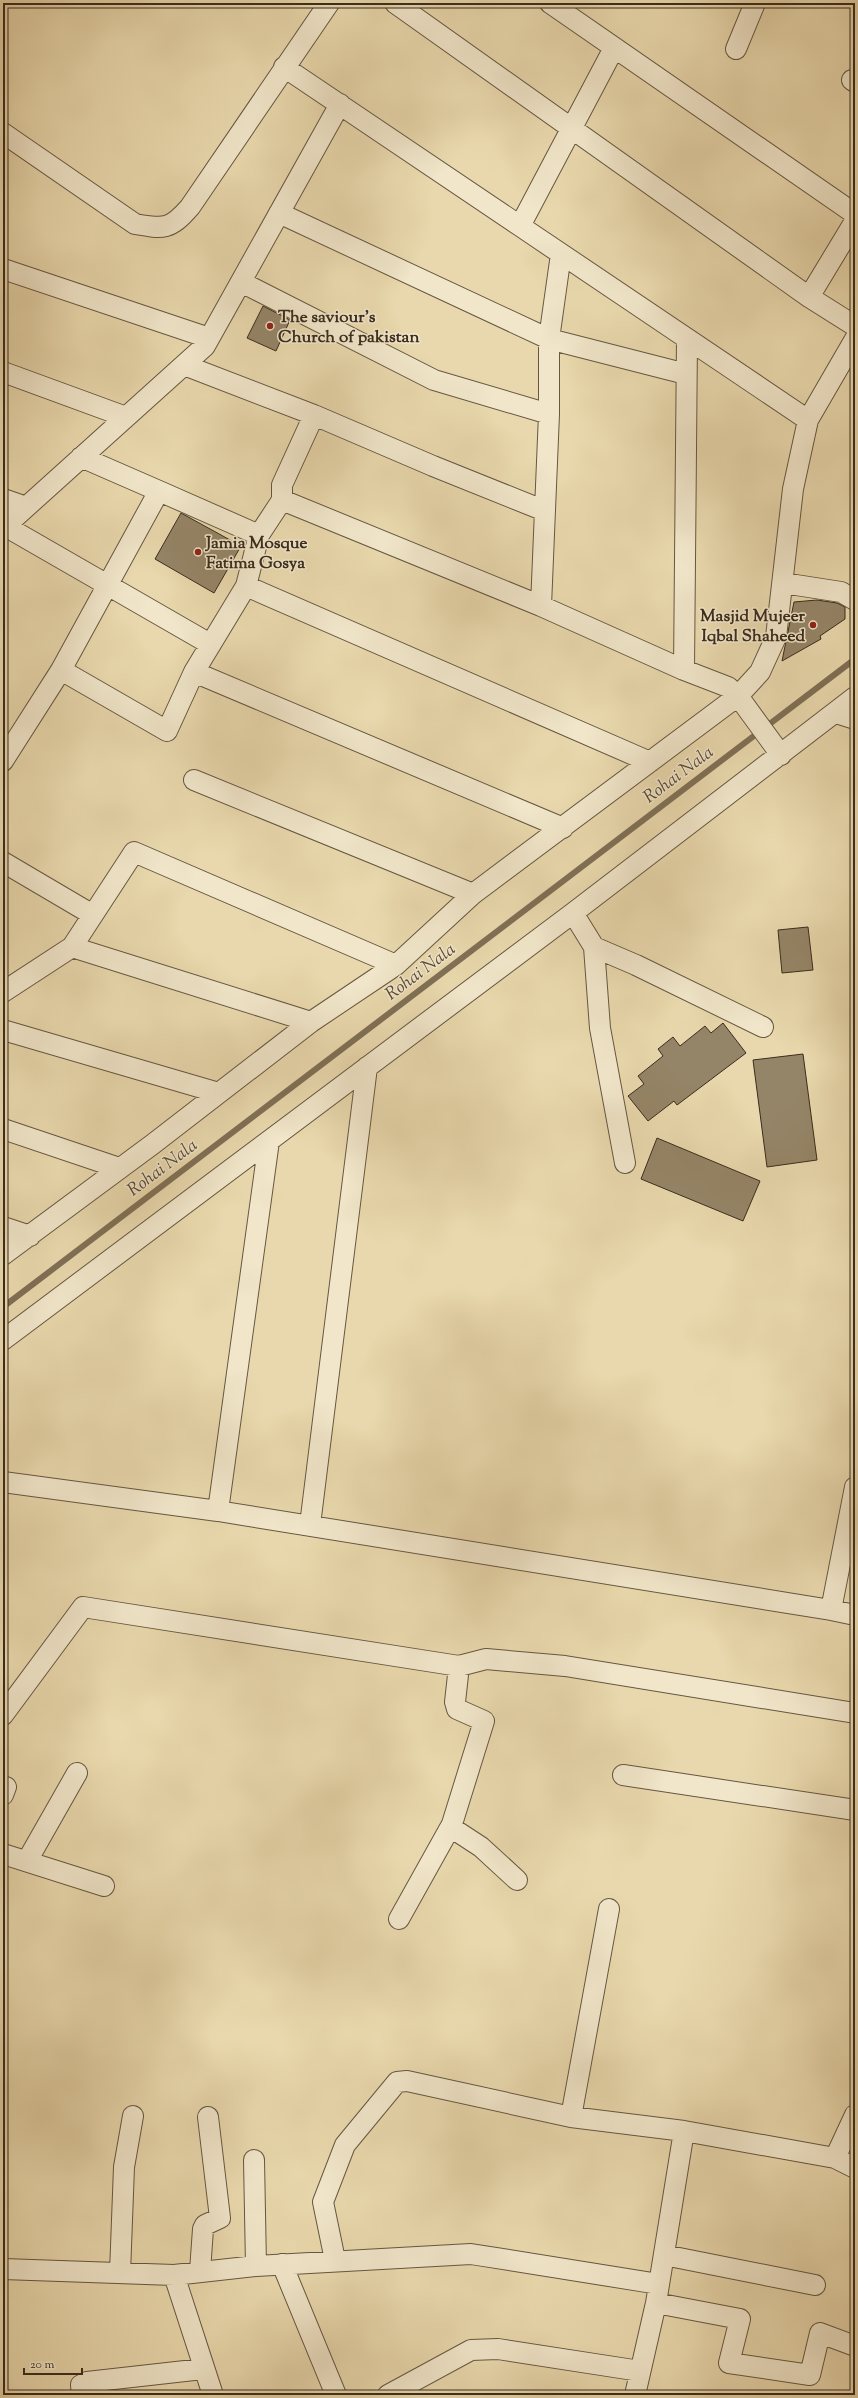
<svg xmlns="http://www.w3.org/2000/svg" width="858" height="2398" font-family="'Sorts Mill Goudy',serif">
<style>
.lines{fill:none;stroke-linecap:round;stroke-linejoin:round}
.stream{stroke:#807056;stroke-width:6}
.building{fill:#958568;stroke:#3a2c1d}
.minor-casing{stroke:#665741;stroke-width:22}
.minor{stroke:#f1e6ca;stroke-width:20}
.poi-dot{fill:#8f2418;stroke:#f1e6ca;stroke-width:1.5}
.labels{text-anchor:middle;stroke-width:3;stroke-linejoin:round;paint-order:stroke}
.poi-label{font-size:17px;font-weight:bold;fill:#3a2c1d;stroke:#f1e6ca;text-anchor:start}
.water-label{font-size:18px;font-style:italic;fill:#574835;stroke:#f1e6ca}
</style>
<rect width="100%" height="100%" fill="#e9d8ad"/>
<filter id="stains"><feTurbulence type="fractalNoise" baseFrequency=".005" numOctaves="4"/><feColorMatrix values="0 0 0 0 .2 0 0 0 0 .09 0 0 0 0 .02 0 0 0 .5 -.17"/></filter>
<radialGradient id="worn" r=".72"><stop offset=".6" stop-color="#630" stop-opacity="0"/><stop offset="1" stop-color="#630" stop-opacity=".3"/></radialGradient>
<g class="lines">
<path class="stream" d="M3 1307 855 659"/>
</g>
<path class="building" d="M263 306 290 320 276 351 247 338Z
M181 513 241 546 214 593 155 559Z
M817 600 837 603 845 607V619L820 636 821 639 782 661 794 602Z
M808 927 813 970 782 973 778 930Z
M723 1023 746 1053 677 1105 674 1101 648 1121 628 1096 644 1084 638 1076 663 1056 658 1049 673 1037 680 1046 705 1026 711 1033Z
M803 1054 817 1160 767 1167 753 1060Z
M657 1138 760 1181 743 1221 641 1179Z"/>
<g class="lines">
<defs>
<path id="minor" d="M395 3 809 297 855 326
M550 3 855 214
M614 48 520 226 808 420
M736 49 755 3
M284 67 520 226
M852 80 855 82
M3 133 135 224C164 229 170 230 190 207L329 3
M279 213 549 339 686 374
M561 254 549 339V414L541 606 684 670 728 687 738 696 781 755
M3 269 209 338
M241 282 434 380 549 414
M809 297 855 221
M184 365 314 415 433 466 545 511
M3 372 126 417
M81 457 159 491
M3 499 26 507
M282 500 541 606
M5 526 210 644
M3 528 205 346 340 104
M259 535 159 491 61 670 167 731 194 672 246 586 259 535 282 500V485L314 415
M783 583 841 592 855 600
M246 586 650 762
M684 670 687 339
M194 672 563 828
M836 713 855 719
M3 761 61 670
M194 780 473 894
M3 862 93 915
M573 913 594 947 600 1028 625 1163
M72 947 134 852 396 965
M594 947 636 965 763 1027
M3 992 72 947 311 1022
M3 1030 219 1093
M3 1129 119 1168
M3 1227 30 1236
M3 1255 153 1144 311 1022 396 965 473 894 738 696 760 672 776 637 793 489 808 420 855 339
M3 1340 573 913 855 697
M3 1482 218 1511 831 1610 855 1487
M218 1511 269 1141
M310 1525 367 1067
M831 1610 855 1615
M459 1666 455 1702 457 1709 484 1721 452 1824 455 1830 481 1847 517 1880
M3 1715 83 1607 459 1666 486 1659 565 1666 855 1713
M623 1775 855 1810
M3 1795 6 1787
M3 1854 104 1886
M27 1861 77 1773
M399 1919 452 1824
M571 2117 609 1909
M835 2158 855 2115
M254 2160 256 2266
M664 2255 815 2285
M335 2260 323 2202 345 2145 397 2082 407 2081 571 2117 684 2131 835 2158 855 2168
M282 2264 336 2395
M3 2269 174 2275 256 2266 471 2254 659 2284
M200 2271 203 2229 205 2225 220 2218 208 2117
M120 2273 124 2167 133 2116
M174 2275 213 2395
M656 2303 740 2319 729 2363 810 2375 820 2333 855 2346
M82 2395 81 2385 87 2382 203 2369
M388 2395 471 2350 498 2349 640 2371
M635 2395 656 2303 684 2131"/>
</defs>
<use href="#minor" class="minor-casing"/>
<use href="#minor" class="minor"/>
</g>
<g class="poi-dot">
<circle cx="270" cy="326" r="4"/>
<circle cx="198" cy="552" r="4"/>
<circle cx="813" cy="625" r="4"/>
</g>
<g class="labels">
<g class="poi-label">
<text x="278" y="322">The saviour's<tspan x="278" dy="20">Church of pakistan</tspan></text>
<text x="206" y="548">Jamia Mosque<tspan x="206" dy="20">Fatima Gosya</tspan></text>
<text x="805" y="621" text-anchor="end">Masjid Mujeer<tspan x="805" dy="20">Iqbal Shaheed</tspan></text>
</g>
<g class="water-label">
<text transform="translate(678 774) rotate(-37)" y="6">Rohai Nala</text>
<text transform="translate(420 971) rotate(-37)" y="6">Rohai Nala</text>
<text transform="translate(162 1167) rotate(-37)" y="6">Rohai Nala</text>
</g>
</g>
<rect width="858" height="2398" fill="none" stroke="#e9d8ad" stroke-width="16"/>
<rect x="4" y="4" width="850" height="2390" fill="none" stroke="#3a2c1d" stroke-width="2"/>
<rect x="8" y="8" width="842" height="2382" fill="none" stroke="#3a2c1d"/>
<path d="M24 2368v6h58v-6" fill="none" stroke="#3a2c1d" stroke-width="2"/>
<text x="30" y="2368" font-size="12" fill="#3a2c1d" stroke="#f1e6ca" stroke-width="3" paint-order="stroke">20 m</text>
<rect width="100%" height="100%" filter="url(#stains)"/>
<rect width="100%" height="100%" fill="url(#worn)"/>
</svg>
